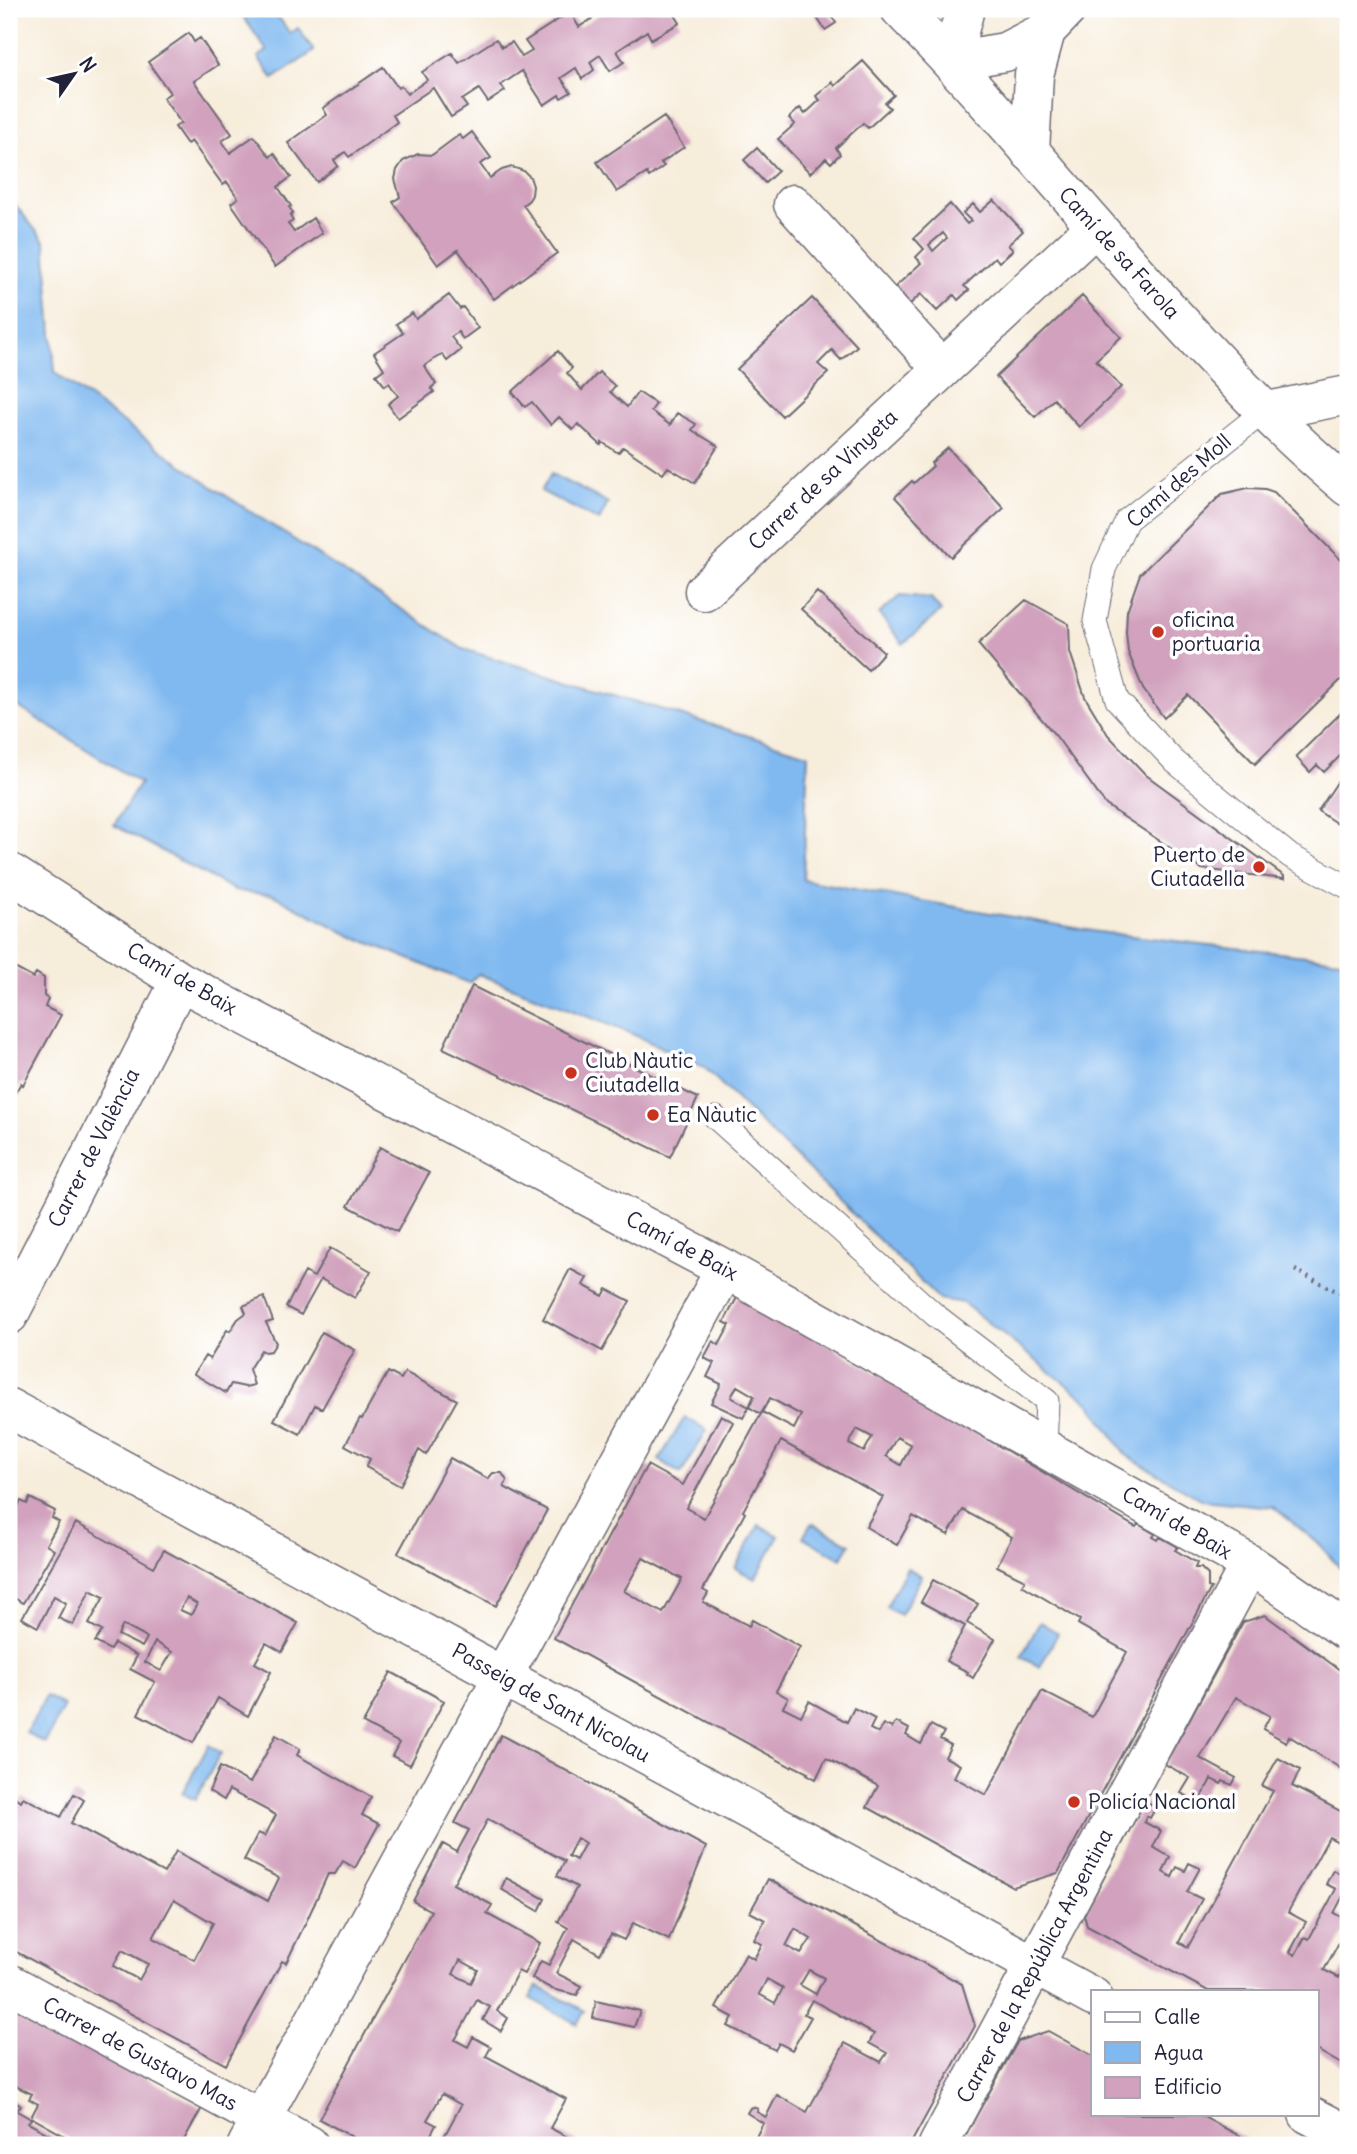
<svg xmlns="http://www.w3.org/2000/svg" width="1357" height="2154" font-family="Delius,sans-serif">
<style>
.water{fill:#80b9f0;stroke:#516e96;stroke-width:2}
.building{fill:#d1a1bd;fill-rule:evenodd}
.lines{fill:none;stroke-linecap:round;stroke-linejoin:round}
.lane-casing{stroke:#6d6973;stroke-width:25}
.street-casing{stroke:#6d6973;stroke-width:41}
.primary-casing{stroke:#6d6973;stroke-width:41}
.path{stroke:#6d6973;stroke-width:4.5;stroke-dasharray:2 5;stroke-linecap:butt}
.lane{stroke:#fff;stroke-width:23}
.street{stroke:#fff;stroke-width:38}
.primary{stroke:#fff;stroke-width:38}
.poi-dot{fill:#c8321e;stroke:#fff;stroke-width:2.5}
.labels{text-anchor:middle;stroke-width:7;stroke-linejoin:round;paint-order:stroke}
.street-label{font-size:21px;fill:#22223b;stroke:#fff}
.poi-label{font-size:21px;fill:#22223b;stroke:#fff;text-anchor:start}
</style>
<rect width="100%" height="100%" fill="#fff"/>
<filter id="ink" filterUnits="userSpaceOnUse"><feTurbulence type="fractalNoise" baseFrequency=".0143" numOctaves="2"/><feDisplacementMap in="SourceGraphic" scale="14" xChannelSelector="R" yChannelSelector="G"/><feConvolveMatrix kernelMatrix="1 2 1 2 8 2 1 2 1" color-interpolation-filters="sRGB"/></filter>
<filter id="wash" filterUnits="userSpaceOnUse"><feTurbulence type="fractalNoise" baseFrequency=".00686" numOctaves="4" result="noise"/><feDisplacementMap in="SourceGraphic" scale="28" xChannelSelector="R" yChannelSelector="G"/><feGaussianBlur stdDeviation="1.57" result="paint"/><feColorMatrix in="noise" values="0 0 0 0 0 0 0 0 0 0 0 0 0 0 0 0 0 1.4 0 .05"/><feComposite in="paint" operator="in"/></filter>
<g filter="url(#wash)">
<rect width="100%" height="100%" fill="#f7eddb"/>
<path class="water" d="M238 9H286L277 15 290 33 298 28 314 51 273 79 258 57 267 51Z
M9 197 45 242 55 373 205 482 463 649 808 754 803 880 1098 932 1348 961V1577L1318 1543 1273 1507 1202 1500 1126 1455 1090 1403 963 1303 939 1299 704 1067 630 1033 478 974 469 983 352 936 273 895 236 891 114 825 140 783 9 701Z
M551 474 608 503 599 521 541 491Z
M900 596 931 599 941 611 903 644 879 614Z
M685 1417 707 1430 681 1474 659 1460Z
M812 1523 850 1544 841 1559 803 1537Z
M759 1525 779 1536 755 1579 735 1568Z
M907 1568 922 1576 900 1615 886 1607Z
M1040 1622 1058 1633 1040 1667 1021 1657Z
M46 1696 64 1706 45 1743 26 1733Z
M209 1745 221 1753 195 1800 182 1793Z
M537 1986 585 2011 577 2024 530 1998Z"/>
<g id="blocks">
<path class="building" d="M607 9H671L680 23 651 39 647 31 617 51 624 62 610 71 600 55 590 62 594 70 582 79 576 68 561 78 571 92 561 98 559 95 544 105 522 71 501 85 505 91 488 102 479 89 462 100 467 107 451 117 433 88 393 115 397 122 382 133 349 157 345 152 334 160 338 166 317 182 288 143 327 115 323 108 383 67 398 88 401 86 407 94 427 80 422 72 452 53 459 63 496 39 502 47 512 42 522 57 532 51 525 41 570 12 579 27Z
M820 9H826L836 23 825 30 814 13Z
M189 33 194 42 200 38 218 65 194 81 232 134 222 141 230 153 254 136 270 157 274 153 291 177 278 187 291 206 289 207 293 213 290 216 293 221 288 224 294 232 313 218 322 233 275 267 231 203 238 198 227 182 223 185 191 141 187 144 175 127 181 123 163 98 170 93 148 62Z
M863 61 894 95 885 103 890 108 868 128 863 123 836 148 840 154 831 163 826 158 810 173 778 139 795 124 789 118 800 108 805 114 820 100 816 96 832 82 835 86Z
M664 117 684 147 661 163 664 166 649 177 647 173 617 192 597 162Z
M472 132 491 158 480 164 490 178 502 170 512 167 524 171 530 177 533 186 532 195 529 200 523 205 557 253 494 299 458 250 438 265 393 202 400 197 395 179 397 170 403 161 418 154 432 155 459 135 463 139Z
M757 148 778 171 765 183 744 160Z
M994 200 1023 231 1008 245 1013 250 999 262 995 257 964 286 969 290 958 300 954 295 937 311 921 294 910 304 895 287 921 263 916 257 924 249 914 238 950 204 967 224 971 221 963 213 973 204 980 212ZM943 233 947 238 933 251 929 245Z
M449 295 460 309 463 307 478 328 463 339 458 332 451 337 461 350 447 361 442 354 424 366 436 384 431 388 434 392 398 418 388 404 398 396 389 383 385 386 376 375 384 369 374 353 403 333 396 324 412 313 416 319Z
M1082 296 1121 337 1096 360 1121 387 1079 427 1054 399 1035 417 996 377Z
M812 298 857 346 841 360 832 350 818 364 828 373 782 416 737 369Z
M558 351 572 368 567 373 582 390 599 372 615 386 610 392 627 407 638 392 656 404 651 411 670 425 677 413 696 424 692 430 718 446 695 483 668 467 663 474 623 447 618 453 602 442 601 445 578 424 573 430 559 417 551 425 532 402 525 407 512 392Z
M948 448 1004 508 951 557 895 497 912 481 914 483 924 474 933 466 931 463Z
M1248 488 1265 489 1274 492 1348 567V676L1347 674 1255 764 1188 695 1164 718 1143 689 1128 652 1126 632 1127 611 1140 574 1222 494Z
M817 592 884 652 868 670 801 609Z
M1026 600 1069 624 1070 652 1085 697 1108 735 1146 775 1284 876V879L1202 869 1106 805 1056 736 978 644Z
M1348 706V748L1324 772 1317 765 1310 772 1296 757Z
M1346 769 1348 770V831L1318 811Z
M9 965 33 978 36 973 44 978V996L48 999 45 1007 61 1015 23 1085 21 1083 15 1093 9 1090Z
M472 986 698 1098 670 1157 443 1048Z
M380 1147 429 1173 397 1232 348 1206Z
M330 1248 371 1271 355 1298 321 1279 301 1315 286 1307 305 1272 314 1277Z
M570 1269 587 1278 583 1285 603 1296 607 1289 630 1301 602 1351 543 1319Z
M740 1292 1132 1525 1136 1527 1138 1524 1155 1534 1153 1537 1158 1540 1160 1537 1178 1547 1175 1550 1197 1563 1195 1568H1201L1208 1575V1587L1211 1588 1058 1873 1013 1887 867 1807 878 1786 847 1769 826 1758 816 1779 807 1774 808 1773 792 1765 791 1767 554 1638 647 1465 683 1485 721 1415 733 1422 686 1508 704 1518 762 1412 761 1414 749 1407 754 1396 737 1386 731 1397 749 1407 743 1418 711 1403 721 1384 707 1377 714 1363 704 1358 713 1341 719 1345 730 1325 724 1322ZM770 1398 801 1415 794 1429 762 1412ZM857 1429 872 1437 864 1452 849 1444ZM897 1437 911 1445 901 1465 886 1456ZM781 1441 883 1497 866 1527 897 1545 913 1516 948 1535 963 1510 1012 1537 997 1566 1025 1580 1022 1585 1080 1620 1078 1624 1127 1652 1092 1717 1042 1691 986 1795 954 1777 960 1765 945 1757 951 1745 940 1739 944 1732 931 1725 921 1744 906 1735 909 1729 896 1722 892 1728 883 1724 878 1733 870 1729 875 1719 854 1708 847 1722 809 1701 801 1716 783 1707 788 1698 776 1691 800 1647 752 1620 749 1626 703 1602 708 1593 703 1590 745 1513 743 1511ZM643 1558 682 1579 663 1613 624 1591Z
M264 1297 273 1321 266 1323 276 1343 271 1351 265 1352 261 1350 249 1369 254 1385 245 1387 231 1384 226 1393 194 1374 205 1356 210 1359 227 1330 230 1331 238 1319 246 1313 243 1306Z
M322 1332 355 1350 322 1409 315 1405 300 1434 274 1420Z
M388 1372 401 1379 405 1372 457 1400 426 1455 419 1450 400 1486 366 1467 370 1459 345 1445 360 1418 362 1419Z
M450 1458 488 1479 493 1473H502L507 1481 504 1487 547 1510 496 1606 398 1553Z
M30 1498 55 1511 52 1518 59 1522 46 1545 54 1550 23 1603 9 1595V1522L21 1501 27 1504Z
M76 1523 154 1567 164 1550 298 1623 282 1652 266 1643 255 1663 271 1672 248 1716 218 1698 193 1743 138 1714 155 1682 130 1669 137 1656 114 1643 110 1650 95 1642 102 1631 89 1624 104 1597 90 1590 73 1625 58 1618 66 1603 54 1596 38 1627 22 1618ZM187 1598 197 1604 191 1615 180 1610ZM123 1625 147 1638 142 1647 118 1635ZM155 1642 172 1652 161 1671 145 1662Z
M933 1580 978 1604 967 1623 995 1639 973 1678 967 1674 968 1672 946 1661 965 1626 921 1602Z
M1265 1615 1348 1676V1773L1289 1736 1286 1742 1263 1729 1270 1716 1236 1697 1200 1758 1236 1778 1232 1785 1223 1781 1221 1784 1211 1779 1199 1802 1181 1793 1190 1778 1165 1764 1243 1622Z
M391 1672 444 1701 410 1765 392 1756 399 1743 363 1723Z
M276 1735 300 1749 297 1755 371 1797 362 1815 379 1824 355 1868 343 1861 335 1874H328L306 1922 286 1963 282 1961 226 2065 9 1948V1794L21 1801 23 1797 61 1817 74 1794 84 1800 71 1823 164 1873 176 1851 268 1901 279 1878 244 1860 258 1833 265 1836 276 1815 229 1790 224 1800 209 1791 220 1767 250 1783ZM174 1900 213 1923 194 1960 153 1938ZM122 1950 148 1964 139 1980 113 1966Z
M501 1735 706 1847 669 1940 633 1923 624 1940 611 1934 600 1954 574 1939 556 1973 582 1986 577 1995 552 1989 532 1978 541 1961 549 1965 568 1928 558 1922 577 1887 557 1876 565 1861 488 1819 453 1884 492 1905 487 1914 540 1943 524 1974 518 1971 497 2011 508 2018 501 2031 483 2020 490 2007 477 2000 455 2040 468 2047 473 2037 491 2047 486 2056 566 2099 550 2128 583 2145H367L319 2119 431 1911 413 1901 443 1844 457 1852 469 1830 455 1823ZM577 1838 585 1843 576 1860 568 1856ZM460 1960 478 1970 471 1983 453 1974ZM442 2094 461 2105 440 2144 429 2138 436 2125 427 2120Z
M1278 1758 1300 1770 1292 1786 1342 1812 1348 1800V1847L1329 1837 1288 1912 1306 1922 1290 1952 1295 1955 1305 1937 1309 1939 1336 1889 1326 1884 1333 1870 1348 1878V1896L1344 1894 1334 1913 1348 1921V1926L1324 1970 1339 1978 1348 1961V2068L1317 2050V1991H1208L1087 1926 1084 1915 1145 1801 1156 1807 1150 1818 1147 1816 1144 1822 1161 1831 1153 1847 1170 1857 1163 1872 1172 1877 1177 1867 1185 1871 1189 1863 1200 1868 1187 1892 1202 1899 1179 1942 1188 1947 1273 1791 1262 1786Z
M506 1878 545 1899 539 1911 501 1889Z
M768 1879 962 1984 975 2026 910 2145H752L763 2123 747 2113 750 2108 753 2107 758 2109 757 2112 766 2117 777 2095 807 2112 845 2043 881 2062 887 2053 869 2043 874 2034 812 2000 804 2014 811 2017 792 2050 779 2043 775 2050 728 2026 733 2017 716 2008 746 1954 754 1959 762 1944 754 1940 765 1920 750 1912ZM795 1929 811 1939 801 1954 786 1946ZM809 1970 824 1978 816 1994 800 1985ZM767 1979 783 1988 775 2003 759 1994Z
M596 2001 640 2011 634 2027 593 2018Z
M9 2003 202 2108 181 2145H81L31 2117 38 2104 29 2099 32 2094 9 2083Z
M1048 2031 1093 2056V2114H1198L1257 2145H960L1018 2041Z
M9 2098 21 2105 17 2111 31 2119 28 2123 69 2145H9Z"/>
</g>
</g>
<g filter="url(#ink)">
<use href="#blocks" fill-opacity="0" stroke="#6d6973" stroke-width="2"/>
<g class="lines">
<defs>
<path id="lane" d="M1263 412 1127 520 1104 569 1095 621 1117 700 1174 761 1290 856 1348 887
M716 1118 935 1315 1047 1401 1045 1448"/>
<path id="street" d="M900 9C996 107 1082 213 1174 315 1230 376 1284 434 1348 487
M793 204 942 369
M1263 412 1348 395
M704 591 1095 227
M9 872 180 981 725 1269 1250 1564 1348 1632
M9 1315 180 981
M9 1408 1093 1997
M9 1983 309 2145
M1308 2114 1348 2135
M247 2145 725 1269
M938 2145 1250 1564"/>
<path id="primary" d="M965 9 951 61 1005 52 1046 31 1067 9
M1030 152 1034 75 1046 31"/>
</defs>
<use href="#lane" class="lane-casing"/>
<use href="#street" class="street-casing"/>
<use href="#primary" class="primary-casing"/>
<path class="path" d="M1295 1270 1348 1297"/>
<use href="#lane" class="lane"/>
<use href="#street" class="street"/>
<use href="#primary" class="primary"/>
</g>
</g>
<g class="poi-dot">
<circle cx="1158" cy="632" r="7"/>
<circle cx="1259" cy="867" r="7"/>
<circle cx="571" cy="1073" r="7"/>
<circle cx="653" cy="1115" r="7"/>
<circle cx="1074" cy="1802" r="7"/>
</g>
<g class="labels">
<g class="street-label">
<text transform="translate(1119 253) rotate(48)" y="7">Camí de sa Farola</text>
<text transform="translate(823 480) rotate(-43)" y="7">Carrer de sa Vinyeta</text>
<text transform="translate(1179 481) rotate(-41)" y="7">Camí des Moll</text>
<text transform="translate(182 979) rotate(30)" y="7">Camí de Baix</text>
<text transform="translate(94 1148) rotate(-63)" y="7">Carrer de València</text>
<text transform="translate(682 1246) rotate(28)" y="7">Camí de Baix</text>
<text transform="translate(1177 1523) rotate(30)" y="7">Camí de Baix</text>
<text transform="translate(551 1703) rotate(29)" y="7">Passeig de Sant Nicolau</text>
<text transform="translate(1035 1966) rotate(-62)" y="7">Carrer de la República Argentina</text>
<text transform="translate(140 2054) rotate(28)" y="7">Carrer de Gustavo Mas</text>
</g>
<g class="poi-label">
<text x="1172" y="627">oficina<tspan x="1172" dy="24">portuaria</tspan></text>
<text x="1245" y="862" text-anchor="end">Puerto de<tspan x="1245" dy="24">Ciutadella</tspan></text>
<text x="585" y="1068">Club Nàutic<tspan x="585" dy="24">Ciutadella</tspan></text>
<text x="667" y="1122">Ea Nàutic</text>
<text x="1088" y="1809">Policía Nacional</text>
</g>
</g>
<rect width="1357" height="2154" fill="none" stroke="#fff" stroke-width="35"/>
<rect x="1091" y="1990" width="228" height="126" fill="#ffffff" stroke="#a7a7b1" stroke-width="2"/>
<rect x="1105" y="2012" width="35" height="10" fill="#ffffff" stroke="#a7a7b1" stroke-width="2"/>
<text x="1154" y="2024" font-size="21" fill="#22223b">Calle</text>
<rect x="1105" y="2042" width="35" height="21" fill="#80b9f0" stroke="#a7a7b1" stroke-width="2"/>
<text x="1154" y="2060" font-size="21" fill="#22223b">Agua</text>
<rect x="1105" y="2077" width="35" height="21" fill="#d1a1bd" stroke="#a7a7b1" stroke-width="2"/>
<text x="1154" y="2094" font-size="21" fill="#22223b">Edificio</text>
<g transform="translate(74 74) rotate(56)" stroke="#ffffff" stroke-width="5" paint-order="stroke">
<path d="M0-5L12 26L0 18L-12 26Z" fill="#22223b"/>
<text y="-10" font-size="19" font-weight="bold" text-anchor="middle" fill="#22223b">N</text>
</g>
</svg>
